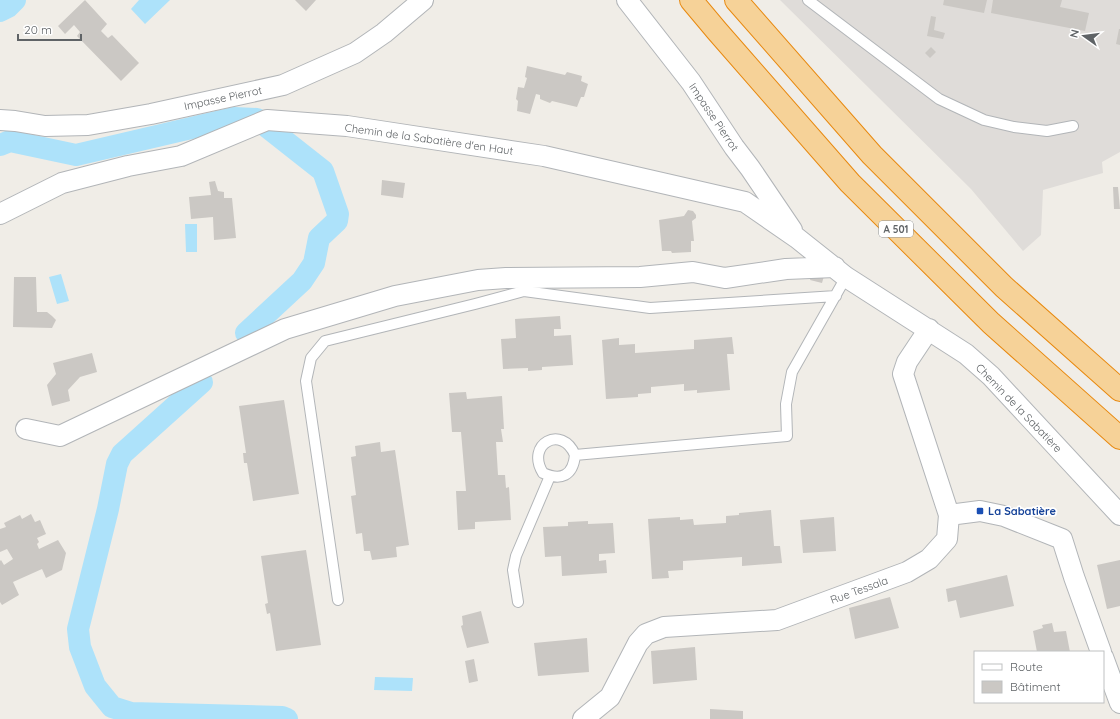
<svg xmlns="http://www.w3.org/2000/svg" width="1120" height="719" font-family="Quicksand,sans-serif">
<style>
.industrial{fill:#dfdcd9}
.water{fill:#ade2fa}
.lines{fill:none;stroke-linecap:round;stroke-linejoin:round}
.canal{stroke:#ade2fa;stroke-width:22}
.building{fill:#cbc8c4}
.lane-casing{stroke:#b2b5b8;stroke-width:12}
.street-casing{stroke:#b2b5b8;stroke-width:22}
.highway-casing{stroke:#e8890f;stroke-width:24}
.lane{stroke:#fff;stroke-width:10}
.street{stroke:#fff;stroke-width:20}
.highway{stroke:#f6d298;stroke-width:22}
.transit-dot{fill:#1a4fb4;stroke:#fff;stroke-width:1.5}
.labels{text-anchor:middle;stroke-width:3.5;stroke-linejoin:round;paint-order:stroke}
.shield{fill:#fff;stroke:#8f9294;stroke-width:1}
.shield-label{font-size:10px;font-weight:bold;fill:#5f6366}
.street-label{font-size:11px;fill:#5f6366;stroke:#fff}
.transit-label{font-size:11px;font-weight:bold;fill:#164399;stroke:#fff;text-anchor:start}
</style>
<rect width="100%" height="100%" fill="#f0ede7"/>
<path class="industrial" d="M780 0H1120V152L1102 162 1103 173 1043 190 1041 235 1023 251 971 189Z"/>
<path class="water" d="M139 0H170L145 24 131 9Z
M185 224H197V252H186Z
M61 274 69 301 57 304 49 277Z
M375 677 413 678 412 691 374 690Z"/>
<g class="lines">
<path class="canal" d="M0 11 8 7 15 0
M0 145 10 141 76 155 234 118 257 119 323 171 338 214 337 221 319 238 314 263 302 281 246 333
M202 382 122 454 117 464 108 509 78 629 80 647 95 686 112 707 131 713 282 717 287 719"/>
</g>
<path class="building" d="M85 0 107 24 101 31 108 38 112 35 139 63 121 81 77 36 80 32 74 25 65 34 58 26Z
M295 0H316L306 11Z
M944 0H987L984 13 943 5Z
M993 0H1062L1060 7 1089 13 1085 31 991 13Z
M931 16 936 17 934 30 945 33 943 39 927 36Z
M1119 29H1120V45L1116 44Z
M931 47 936 52 930 58 925 53Z
M527 66 565 75 567 72 582 76 581 81 588 84 584 97H581L577 107 552 101 550 103 540 99V95L536 94 530 114 517 111 518 101 516 99 518 87 524 88 527 78 525 77Z
M382 180 405 183 403 198 381 195Z
M215 181 218 191 224 192V198H232L236 238 214 240 213 217 191 219 189 197 211 195 209 182Z
M1113 187H1118L1120 209H1114Z
M688 210 693 211 696 215V218L692 221 694 241H691V252L672 253 671 251H662L659 220 684 216Z
M812 273 824 276 822 283 810 280Z
M14 277H36L37 312H47L52 316 56 320 52 328 13 327Z
M560 316 561 329H554V336L571 335 573 365 542 367V370L528 371V368L503 369 501 339 516 338 515 319Z
M732 337 734 354H727L730 390 697 393V390L684 391V384L651 387V393L638 394V397L606 399 602 340 619 338V345L635 344V353L694 349V340Z
M92 353 97 372 80 377 68 390 70 401 52 406 47 385 56 374 53 363Z
M466 392 467 399 502 396 504 429H501L503 442H496L498 475H505L506 488 509 487 511 520 475 522V529L458 530 456 491H466L461 432H452L449 393Z
M284 400 299 494 253 501 247 463H244L243 453H246L239 406Z
M380 442 381 452 395 450 409 545 396 547 397 557 372 560 370 551H364L362 533 356 534 351 496 356 495 351 457 356 456 355 446Z
M771 510 774 546H780L782 563 742 566V557L683 561V570L668 571 669 578 652 579 648 519 680 517V520L693 519 694 525 726 523V516L739 515V513Z
M31 514 35 522 40 520 46 534 37 538 39 542 37 544 39 549 58 540 66 553 62 570 46 578 42 569 13 582 19 595 2 605 0 602V561L1 560 4 565 13 559 7 549 0 552V529L6 527 4 523 20 515 22 519Z
M834 517 836 551 803 553 800 520Z
M588 521V524L613 523 615 553 599 554V561L606 560 607 573 562 576 561 556 545 557 543 527 568 526V522Z
M306 550 321 645 276 651 270 613 267 614 265 604 268 603 261 556Z
M1120 560V606L1107 609 1097 565Z
M1007 575 1014 606 960 618 956 600 948 602 946 589Z
M890 597 899 628 855 639 849 608Z
M481 611 489 643 467 648 461 626 463 625 462 616Z
M1052 623 1054 632 1066 631 1070 652H1037L1033 631 1043 628 1042 625Z
M587 638 589 672 538 676 534 643Z
M695 647 697 680 653 684 651 651Z
M474 659 478 681 469 683 465 661Z
M710 709 743 711V719H710Z"/>
<g class="lines">
<defs>
<path id="lane" d="M808 0 939 99 984 120 1014 127 1047 131 1073 126
M575 455C573 476 561 481 543 473 525 444 562 424 575 455L787 436 786 404 792 372 846 277
M338 600 306 381 311 358 325 341 475 304 524 291 650 308 836 296
M518 602 513 570 516 556 550 476"/>
<path id="street" d="M627 0 691 82 734 147 750 168 792 230
M0 120 15 121 45 126 88 125 151 114 283 85 355 53 384 33 423 0
M0 214 62 183 128 166 181 156 267 120 347 126 544 156 745 202 797 238 846 277 966 354 991 376 1120 515
M26 429 60 436 285 329 395 296 478 280 506 278 640 277 693 272 725 278 786 269 835 267
M949 515 980 511 1004 516 1062 539 1074 577 1101 652
M1103 657 1120 703
M583 719 610 697 638 643 646 634 664 627 777 620 907 572 929 559 947 539 949 515 903 374 907 362 929 329"/>
<path id="highway" d="M691 0 717 31 850 183 991 323 1120 438
M736 0 872 155 1004 287 1120 390"/>
</defs>
<use href="#lane" class="lane-casing"/>
<use href="#street" class="street-casing"/>
<use href="#highway" class="highway-casing"/>
<use href="#lane" class="lane"/>
<use href="#street" class="street"/>
<use href="#highway" class="highway"/>
</g>
<rect class="transit-dot" x="976" y="507" width="8" height="8" rx="2"/>
<g class="labels">
<rect class="shield" x="879" y="221" width="34" height="16" rx="3"/>
<g class="shield-label">
<text x="896" y="233">A 501</text>
</g>
<g class="street-label">
<text transform="translate(223 98) rotate(-12)" y="4">Impasse Pierrot</text>
<text transform="translate(714 117) rotate(56)" y="4">Impasse Pierrot</text>
<text transform="translate(429 139) rotate(8)" y="4">Chemin de la Sabatière d'en Haut</text>
<text transform="translate(1019 408) rotate(46)" y="4">Chemin de la Sabatière</text>
<text transform="translate(859 590) rotate(-20)" y="4">Rue Tessala</text>
</g>
<g class="transit-label">
<text x="988" y="515">La Sabatière</text>
</g>
</g>
<rect x="974" y="651" width="130" height="52" fill="#ffffff" stroke="#bfc1c2"/>
<rect x="982" y="664" width="20" height="6" fill="#ffffff" stroke="#bfc1c2"/>
<text x="1010" y="671" font-size="12" fill="#5f6366">Route</text>
<rect x="982" y="681" width="20" height="12" fill="#cbc8c4" stroke="#bfc1c2"/>
<text x="1010" y="691" font-size="12" fill="#5f6366">Bâtiment</text>
<g transform="translate(1084 36) rotate(284)" stroke="#ffffff" stroke-width="3" paint-order="stroke">
<path d="M0-3L7 15L0 10L-7 15Z" fill="#5f6366"/>
<text y="-6" font-size="11" font-weight="bold" text-anchor="middle" fill="#5f6366">N</text>
</g>
<path d="M18 34v6h63v-6" fill="none" stroke="#5f6366" stroke-width="2"/>
<text x="24" y="34" font-size="12" fill="#5f6366" stroke="#ffffff" stroke-width="3" paint-order="stroke">20 m</text>
</svg>
